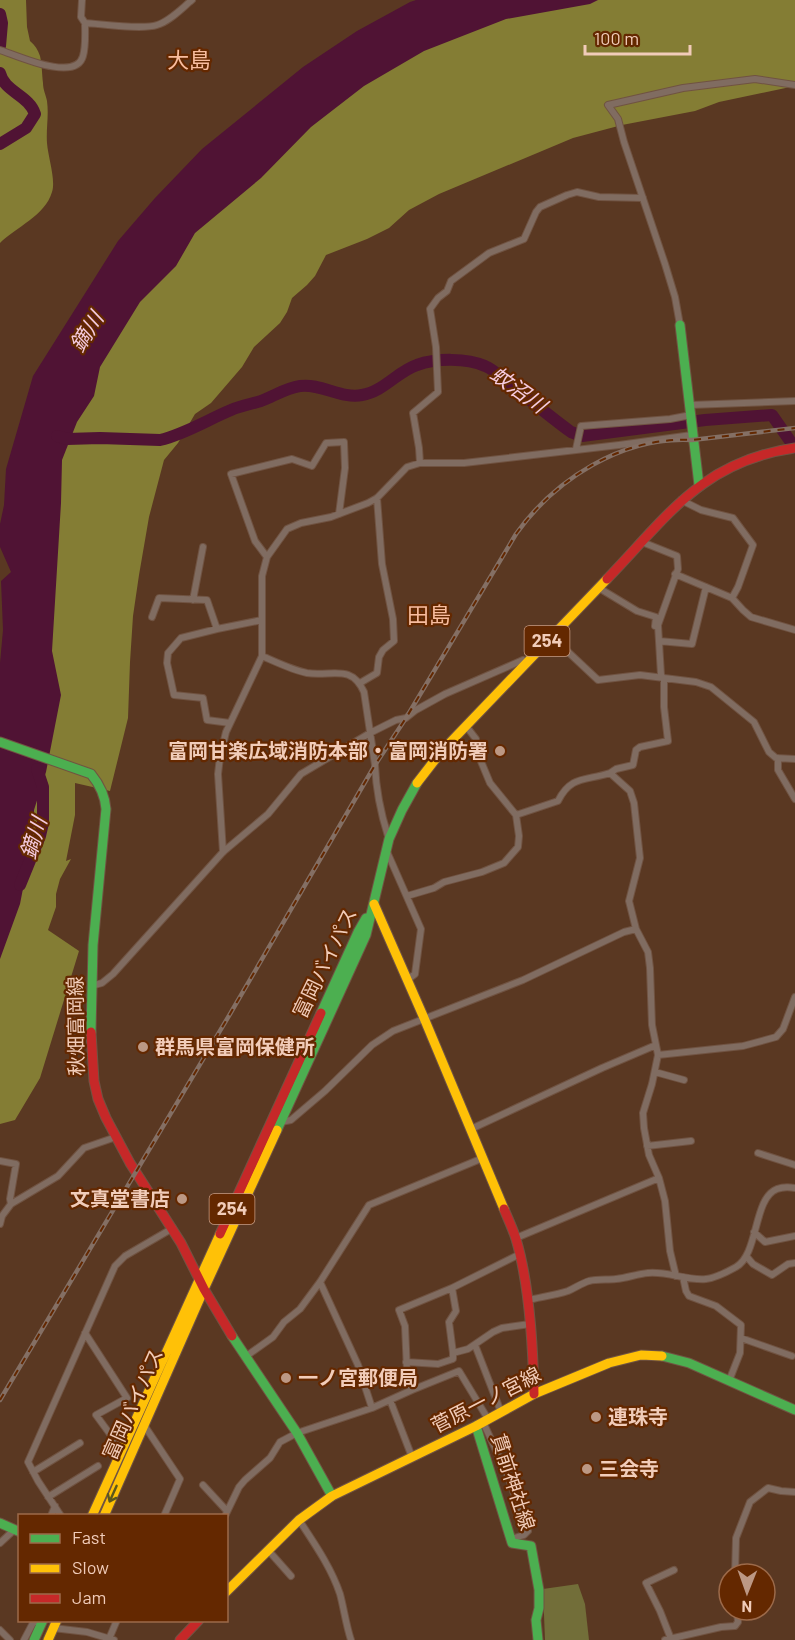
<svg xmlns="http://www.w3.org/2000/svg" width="795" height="1640" font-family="Barlow,'Noto Sans JP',sans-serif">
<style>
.green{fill:#726e39}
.forest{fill:#847d34}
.water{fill:#501334}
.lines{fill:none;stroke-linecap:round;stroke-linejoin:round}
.river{stroke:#501334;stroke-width:12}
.street-casing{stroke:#705342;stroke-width:8}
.fast-casing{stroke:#705342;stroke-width:11}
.slow-casing{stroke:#705342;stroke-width:11}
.jam-casing{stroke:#705342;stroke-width:11}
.street{stroke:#806c61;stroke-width:6}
.fast{stroke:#4caf50;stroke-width:9}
.slow{stroke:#ffc107;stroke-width:9}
.jam{stroke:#c62828;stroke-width:9}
.rail-casing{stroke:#846f64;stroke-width:4.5}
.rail{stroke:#642800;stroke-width:2;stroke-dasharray:7;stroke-linecap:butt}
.oneway{stroke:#5c571c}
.poi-dot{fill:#bc9884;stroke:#642800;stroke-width:2}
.labels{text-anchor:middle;stroke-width:4.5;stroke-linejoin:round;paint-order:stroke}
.shield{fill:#642800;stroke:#c79b82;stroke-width:1.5}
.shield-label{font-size:18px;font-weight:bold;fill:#f1ccb9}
.poi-label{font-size:20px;font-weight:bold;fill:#f1ccb9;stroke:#642800;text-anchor:start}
.street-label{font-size:20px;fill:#f1ccb9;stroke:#642800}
.water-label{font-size:21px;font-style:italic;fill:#f5cbdf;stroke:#642800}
.quarter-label{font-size:22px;fill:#f8bd9f;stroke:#642800}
</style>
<rect width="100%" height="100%" fill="#5a3822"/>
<path class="green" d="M578 1584 585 1604 589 1640H545L543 1589Z"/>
<path class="forest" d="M0 0H26L27 27 30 41C35 45 38 50 40 56 42 64 42 75 43 83 43 90 46 95 47 101 49 115 46 129 47 143 48 157 56 180 52 192 45 216 16 227 0 243Z
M545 0H795V86L719 102 695 111 622 125 573 138 439 194 409 210 389 228 367 239 326 255 315 276 307 285 292 298 287 312 280 323 254 347 242 367 211 403 195 414 178 443 164 460 149 517 139 575 133 616 130 662 128 718 110 791 75 783V815L66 861 71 859 60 879 56 894V907L48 930 79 951 40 1078 15 1120 0 1124V670L59 419 260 116Z"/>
<path class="water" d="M416 0H598L590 4 506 19 424 51 364 86 311 127 261 178 195 233 176 266 140 302 100 367 94 396 77 422 62 460 61 503 52 651 61 695 46 772 34 810 33 837 20 904 0 959V663L3 630 1 581 11 572 0 547V524L4 505 6 469 33 376 118 241 155 198 202 149 303 67 357 31 410 2Z"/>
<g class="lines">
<path class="river" d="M0 14 2 23 0 46
M0 73C4 92 29 95 35 114L26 128 0 144
M57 436 67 439 100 438 160 440C185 434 207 420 231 410 240 406 251 404 261 401 274 396 286 388 300 386 321 383 341 399 362 395 383 392 398 371 417 365 436 358 467 358 485 366 493 369 500 376 507 382 528 398 549 416 571 432L582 436 705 420 772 415 795 448
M20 885 40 836 43 823V787L37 769"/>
<defs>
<path id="street" d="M85 23C102 24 142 30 157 25 170 21 182 8 192 0
M0 50C16 55 76 83 83 56 86 46 85 33 85 23L81 17 82 0
M680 325 675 297 665 264 624 142 618 119 608 105 683 88 755 79 795 85
M690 405 795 401
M576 449 581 426 670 419 691 415
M420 463 419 448 413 413 438 392 436 347 430 309 438 298 447 291 451 281 489 253 524 239 536 212 540 207 567 195 577 192 599 197 643 198
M681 500 701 510 733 518 753 545 738 587 732 598
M642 542 677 556 678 569 658 625 661 675 664 679V707L668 741 640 747 636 750 633 765 616 769 610 773 630 791 634 803 640 858 629 901 636 929 648 952 650 968 652 1025 658 1055 652 1084 643 1113 644 1128 649 1155 659 1178 665 1201 670 1251 676 1276
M267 557 255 541 231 474 292 459 312 466 326 443 344 442 345 468 339 514
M675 574 732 598 743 610 751 617 795 630
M599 588 637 611 656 617 655 626
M193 600 203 547
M152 617 159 598 207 600 217 629
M659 641 692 644 706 587
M539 650 551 651 566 650 598 680 640 675 696 682 711 687 754 722 769 752 776 758 795 759
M262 656C276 662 292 670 307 673 331 677 351 663 364 692L375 765C376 789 381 814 388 836
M360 683 377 673 379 657 383 650 394 641 393 619 382 564 377 498
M230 723 207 720 203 698 174 695 167 663 168 653 181 638 217 629 262 620
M778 758V770L795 799
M516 815 558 801C571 775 586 781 610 773
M223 852 218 774 220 757 226 732 262 656V576L267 557 287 529 301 523 331 517 368 503 377 498 407 467 420 463H464L619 445 692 435
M388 854 421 929 415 974 407 980
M407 896 434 888 444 882 482 872 504 863 518 847 519 836 516 815 490 783 475 747 476 739 466 726
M91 986 102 983 113 974 223 852 268 814 301 774 370 733 396 720 406 718 416 710 445 694 523 660
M658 1055 743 1046 776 1037 783 1029 795 997
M655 1072 684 1080
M281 1122 291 1120 325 1091 372 1045 393 1031 523 980 624 932 636 929
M471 1129 602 1068 656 1045
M647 1146 691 1141
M758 1153 795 1165
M0 1161 16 1164 10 1199 11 1204
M0 1224 2 1216 11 1204 58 1176 84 1148 116 1137
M754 1232 765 1242 795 1236
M516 1238 659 1178
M747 1257 753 1264 772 1275 788 1264 795 1263
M683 1277 686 1291 689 1296 716 1306 741 1325 740 1353 729 1381
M320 1282 358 1365 372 1408
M528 1300C541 1297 556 1295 568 1291 575 1288 582 1283 589 1281 597 1279 608 1280 616 1279 627 1278 637 1274 648 1273 668 1271 687 1281 706 1279 716 1278 727 1272 736 1267 759 1254 753 1198 777 1189 782 1187 790 1187 795 1188
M85 1333 127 1398 96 1415 118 1445
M741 1338 792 1356
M475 1345 501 1412
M453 1353 449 1322 456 1311 452 1288 520 1254
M245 1357 273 1337 284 1322 300 1309 320 1282 369 1205 483 1158
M406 1362 438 1364 453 1359V1353L468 1349 493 1332 502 1328 530 1324
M412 1390 459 1371 488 1419
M390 1400 412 1457
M483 1422 508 1476 522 1517 528 1531 524 1535 511 1539
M144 1425 180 1479 164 1516
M33 1472 80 1443
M203 1485 227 1511
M48 1497 98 1466
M51 1516 55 1506
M61 1516 38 1481 28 1462 115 1266 125 1256 173 1228
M225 1516 239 1487 245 1480 270 1458 280 1442 297 1433 372 1408 412 1390 407 1371 405 1326 399 1310 452 1288
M299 1520C314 1543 331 1567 340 1594 344 1609 346 1625 351 1640
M0 1543 14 1530
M268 1550 291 1576
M735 1574 736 1538 750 1502 768 1488 781 1491 795 1492
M53 1628 87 1632 114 1640
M0 1630 10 1640
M109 1639 117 1620
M671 1639 660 1611 646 1583 674 1570
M24 1640 34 1621 41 1623
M665 1640 721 1627 735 1626 738 1622 737 1610"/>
<path id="fast" d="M680 325 699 485
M0 742 91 774C100 785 105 795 106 809L93 945 91 1032
M321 1013 358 932 366 918
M277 1130 366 935 389 839 402 810 417 783
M232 1336 297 1433 332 1496
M662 1356 689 1363 795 1410
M476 1426 512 1543 531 1546 539 1590V1608L536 1620 538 1640
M0 1523 20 1532
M34 1640 43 1620"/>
<path id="slow" d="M417 783 441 752 607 579
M374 904 424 1018 504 1209
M92 1516 220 1234
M104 1516 204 1289 277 1130
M226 1592 299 1520 332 1496 476 1426 534 1394 609 1363 641 1355 662 1356
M48 1640 57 1620"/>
<path id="jam" d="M607 579C667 517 702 461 795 448
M91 1032 94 1081 98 1099 106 1118 130 1163 181 1243 204 1289 232 1336
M504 1209C508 1219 513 1229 516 1239 530 1286 533 1345 534 1394
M220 1234 321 1013
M180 1640 199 1620"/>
</defs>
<use href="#street" class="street-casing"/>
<use href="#fast" class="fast-casing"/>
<use href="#slow" class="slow-casing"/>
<use href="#jam" class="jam-casing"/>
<use href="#street" class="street"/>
<use href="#fast" class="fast"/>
<use href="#slow" class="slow"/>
<use href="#jam" class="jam"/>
<defs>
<path id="rail" d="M0 1400 230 1014 375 765 406 718 516 534C555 479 623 436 692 440L795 428"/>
</defs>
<use href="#rail" class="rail-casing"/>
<use href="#rail" class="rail"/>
</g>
<defs><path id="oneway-shaft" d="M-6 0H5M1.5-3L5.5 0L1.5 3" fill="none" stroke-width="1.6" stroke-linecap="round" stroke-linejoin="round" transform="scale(1.5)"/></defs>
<use class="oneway" href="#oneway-shaft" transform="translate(113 1494) rotate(114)"/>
<g class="poi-dot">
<circle cx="500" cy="751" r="6"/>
<circle cx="143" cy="1047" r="6"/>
<circle cx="182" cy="1199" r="6"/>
<circle cx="286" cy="1378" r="6"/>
<circle cx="596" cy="1417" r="6"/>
<circle cx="587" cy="1469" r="6"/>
</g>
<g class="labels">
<g class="shield">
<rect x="524.5" y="626" width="45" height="30" rx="4.5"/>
<rect x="209.5" y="1194" width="45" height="30" rx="4.5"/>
</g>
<g class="shield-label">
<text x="547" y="647">254</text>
<text x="232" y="1215">254</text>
</g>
<g class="poi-label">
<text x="488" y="758" text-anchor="end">富岡甘楽広域消防本部・富岡消防署</text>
<text x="155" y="1054">群馬県富岡保健所</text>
<text x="170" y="1206" text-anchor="end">文真堂書店</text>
<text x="298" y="1385">一ノ宮郵便局</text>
<text x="608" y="1424">連珠寺</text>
<text x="599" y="1476">三会寺</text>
</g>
<g class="street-label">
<text transform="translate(325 963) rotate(-64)" y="7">富岡バイパス</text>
<text transform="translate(76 1026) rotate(-91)" y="7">秋畑富岡線</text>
<text transform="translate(486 1400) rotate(-27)" y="7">菅原一ノ宮線</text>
<text transform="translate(133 1404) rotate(-66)" y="7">富岡バイパス</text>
<text transform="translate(513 1482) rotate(72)" y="7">貫前神社線</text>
</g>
<g class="water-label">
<text transform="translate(87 332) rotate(-58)" y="7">鏑川</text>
<text transform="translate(518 390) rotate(36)" y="7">蚊沼川</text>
<text transform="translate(34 838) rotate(-73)" y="7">鏑川</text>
</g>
<g class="quarter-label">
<text x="189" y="68">大島</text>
<text x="429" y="623">田島</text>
</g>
</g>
<rect x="18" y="1514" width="210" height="108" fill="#642800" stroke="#9c6a4a" stroke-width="1.5"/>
<rect x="30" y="1534" width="30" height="9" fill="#4caf50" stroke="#9c6a4a" stroke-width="1.5"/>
<text x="72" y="1544" font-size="18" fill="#f1ccb9">Fast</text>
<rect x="30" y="1564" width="30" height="9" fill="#ffc107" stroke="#9c6a4a" stroke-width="1.5"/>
<text x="72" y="1574" font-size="18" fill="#f1ccb9">Slow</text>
<rect x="30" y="1594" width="30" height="9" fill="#c62828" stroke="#9c6a4a" stroke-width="1.5"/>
<text x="72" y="1604" font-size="18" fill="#f1ccb9">Jam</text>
<g transform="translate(747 1592) rotate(181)"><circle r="28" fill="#642800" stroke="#9c6a4a" stroke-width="1.5"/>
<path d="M0-4.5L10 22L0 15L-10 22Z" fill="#bc9884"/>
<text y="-9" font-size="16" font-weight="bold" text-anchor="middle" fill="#f1ccb9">N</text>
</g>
<path d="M585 45v9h105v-9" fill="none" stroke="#f1ccb9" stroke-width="3"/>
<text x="594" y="45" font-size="18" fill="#f1ccb9" stroke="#642800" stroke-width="4.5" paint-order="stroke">100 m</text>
</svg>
